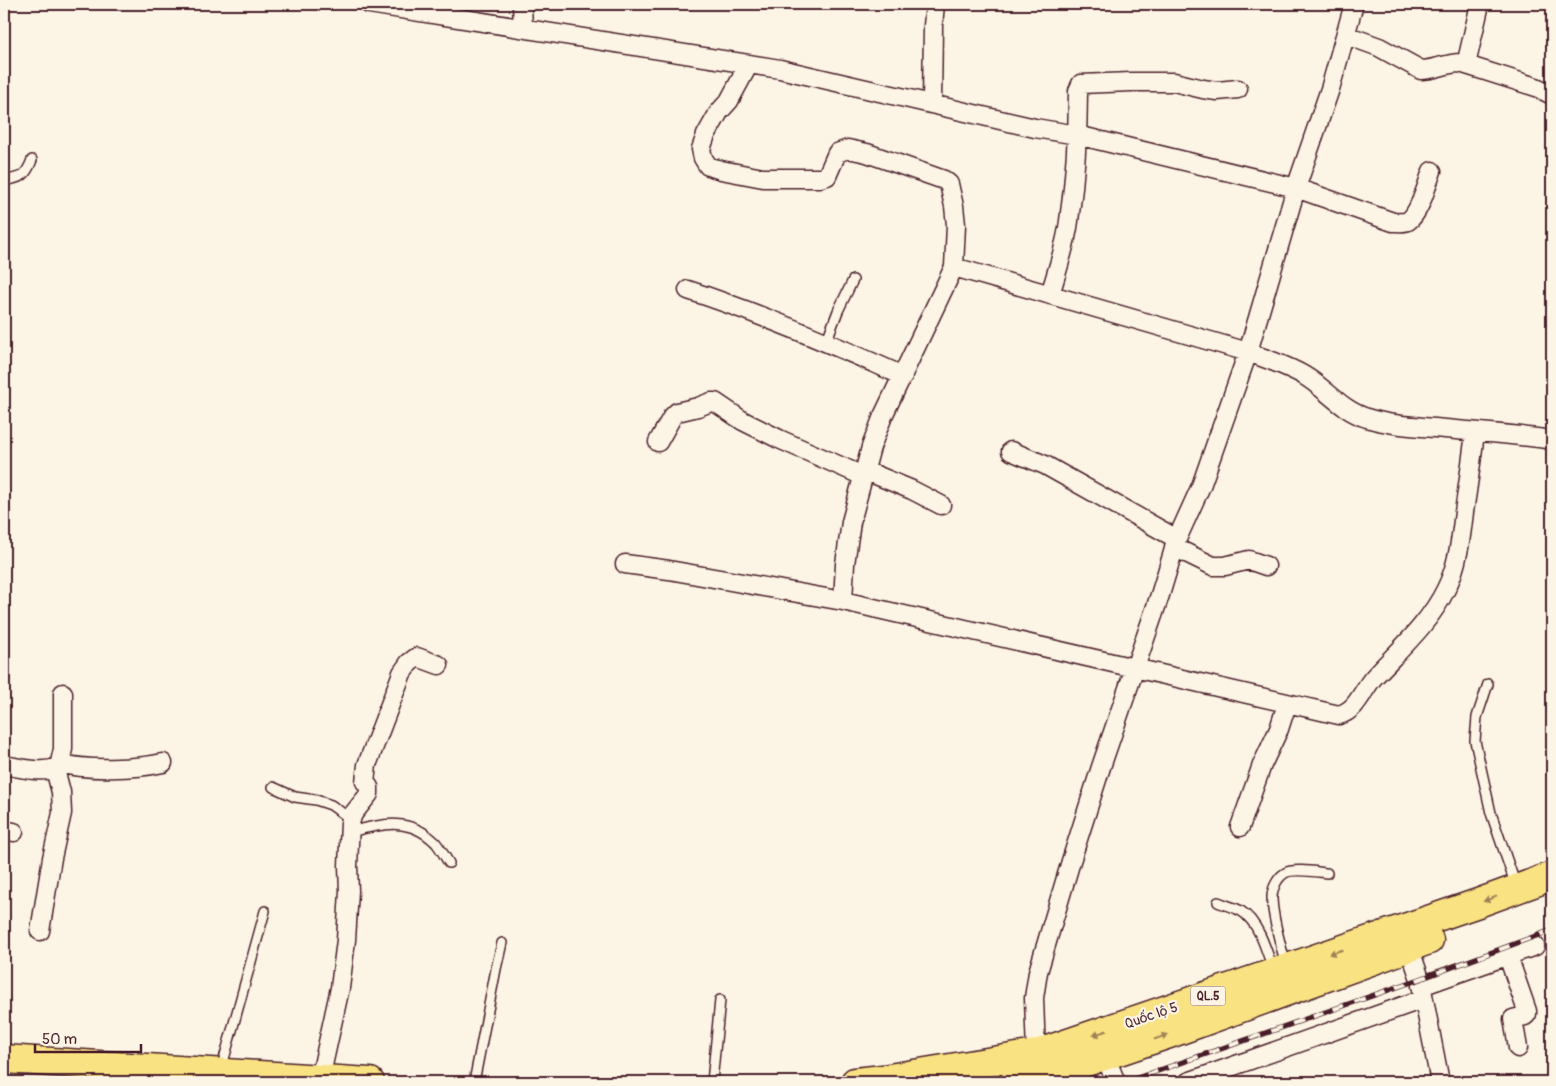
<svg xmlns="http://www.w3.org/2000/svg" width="1556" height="1086" font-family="Pangolin,sans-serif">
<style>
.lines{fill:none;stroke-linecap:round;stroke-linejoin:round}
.lane-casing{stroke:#4a1f2b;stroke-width:12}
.street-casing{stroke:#4a1f2b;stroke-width:21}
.highway-casing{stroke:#4a1f2b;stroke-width:31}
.lane{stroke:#fcf5e5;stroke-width:9}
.street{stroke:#fcf5e5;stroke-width:18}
.highway{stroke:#f8e281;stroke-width:28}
.rail-casing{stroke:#4a1f2b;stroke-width:5.5}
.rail{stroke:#fcf5e5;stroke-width:4;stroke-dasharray:11;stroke-linecap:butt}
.oneway{fill:#a18056}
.labels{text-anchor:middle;stroke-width:4.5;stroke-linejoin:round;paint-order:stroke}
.shield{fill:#fcf5e5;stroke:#7f5f63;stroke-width:1}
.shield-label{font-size:12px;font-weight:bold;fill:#4a1f2b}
.street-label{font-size:14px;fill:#4a1f2b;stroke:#fcf5e5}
</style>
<rect width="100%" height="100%" fill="#fcf5e5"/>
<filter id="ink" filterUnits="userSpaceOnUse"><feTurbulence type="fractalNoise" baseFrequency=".02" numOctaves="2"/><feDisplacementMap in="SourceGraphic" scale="10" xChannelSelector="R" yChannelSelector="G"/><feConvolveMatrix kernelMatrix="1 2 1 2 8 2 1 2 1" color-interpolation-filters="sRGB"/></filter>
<g filter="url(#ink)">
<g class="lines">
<defs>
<path id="lane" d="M4 181C21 177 25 178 32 160
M826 342 838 311 853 280
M1488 684 1477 717 1475 741 1491 813 1516 886
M273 787 295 797 316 800 331 805 352 820
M350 832C382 824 410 816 436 843 441 849 445 857 449 863
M1218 902C1225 905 1234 907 1241 911 1259 922 1267 952 1273 970
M1286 966C1281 945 1272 918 1272 897 1272 889 1277 878 1285 873 1293 868 1317 872 1327 873
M221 1070 265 911
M474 1082 496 969 502 943
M712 1082 720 1000"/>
<path id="street" d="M369 4 780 69 1035 128 1077 135 1296 188 1393 222C1398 222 1404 223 1408 221 1420 213 1427 184 1432 171
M522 4 523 28
M1346 35 1379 47 1421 70C1434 70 1447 63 1460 63L1536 87 1552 95
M749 64 729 101 719 112 706 135 701 149 703 158 708 166 721 170 763 178H820L827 176 837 153 848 149 867 153 944 180 949 184 954 206 956 225 954 267 883 416 871 447 851 522 845 564 843 601
M1466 65 1480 4
M932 104 933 26 935 4
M954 267 1248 352C1268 360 1290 366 1308 378 1328 391 1343 411 1367 418 1389 425 1412 426 1435 428 1474 432 1513 434 1552 440
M688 290C762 314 832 344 903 376
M1050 295C1057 270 1066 246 1069 221 1075 178 1078 134 1078 91L1081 84 1131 82H1174L1203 89 1217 91 1238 89
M658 442 672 417 677 412 698 407 711 402H715L743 421 779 439 863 476
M1011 451 1045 465 1177 539
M864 470 912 490 941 505
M1174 547 1213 566H1225L1249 560 1266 566
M625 564 669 570 843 601 1339 715C1358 710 1362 690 1374 677 1400 649 1429 624 1446 589 1458 565 1461 538 1464 512 1468 485 1472 459 1475 432
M60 763C86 771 136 769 163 763
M4 765C22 768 41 774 59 767L63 749V693
M1240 827 1262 765 1279 729 1287 704
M4 830 14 832
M40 931 52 858 62 813 61 792 55 769
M1409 947 1420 979 1440 1082
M1508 956 1527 1011V1014L1525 1016 1513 1019 1518 1048
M1421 986 1535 946
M1036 1054 1034 998 1038 972 1071 861 1101 767 1160 595 1177 539 1201 486 1248 352 1296 188 1330 89 1354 4
M1105 1056 1116 1082
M320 1079 340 988 346 940 349 891 348 866 350 823 353 814 369 794V787L365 782 367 765 402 673 409 663 417 657 439 665
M1188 1082 1423 999"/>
<path id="highway" d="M4 1059 370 1082
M855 1082 883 1079 1036 1054 1478 903 1552 876
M1014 1082 1045 1076 1172 1033 1429 940"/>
</defs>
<use href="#lane" class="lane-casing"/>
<use href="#street" class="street-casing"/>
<use href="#highway" class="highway-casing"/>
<use href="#lane" class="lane"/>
<use href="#street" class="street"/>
<use href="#highway" class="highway"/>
<defs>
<path id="rail" d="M1126 1082 1420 979 1552 930"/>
</defs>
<use href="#rail" class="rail-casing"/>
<use href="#rail" class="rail"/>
</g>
<defs><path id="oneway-solid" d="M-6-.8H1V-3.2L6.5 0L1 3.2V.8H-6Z" transform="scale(1.25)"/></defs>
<g class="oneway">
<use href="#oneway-solid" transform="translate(1490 899) rotate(160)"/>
<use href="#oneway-solid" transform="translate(1336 952) rotate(161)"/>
<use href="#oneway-solid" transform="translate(1100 1033) rotate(161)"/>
<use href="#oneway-solid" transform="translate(1161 1037) rotate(-19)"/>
</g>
</g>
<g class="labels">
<rect class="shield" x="1190.5" y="986.5" width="35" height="19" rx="4"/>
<g class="shield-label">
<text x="1208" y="1000">QL.5</text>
</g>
<g class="street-label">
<text transform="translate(1151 1015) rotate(-19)" y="5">Quốc lộ 5</text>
</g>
</g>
<rect width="1556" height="1086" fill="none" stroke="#fcf5e5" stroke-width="20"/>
<rect x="10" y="10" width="1536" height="1066" fill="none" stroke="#4a1f2b" stroke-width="2" filter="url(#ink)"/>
<path d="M35 1044v8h106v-8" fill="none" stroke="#4a1f2b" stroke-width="2.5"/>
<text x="42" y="1044" font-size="15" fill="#4a1f2b" stroke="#fcf5e5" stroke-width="4" paint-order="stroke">50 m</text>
</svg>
